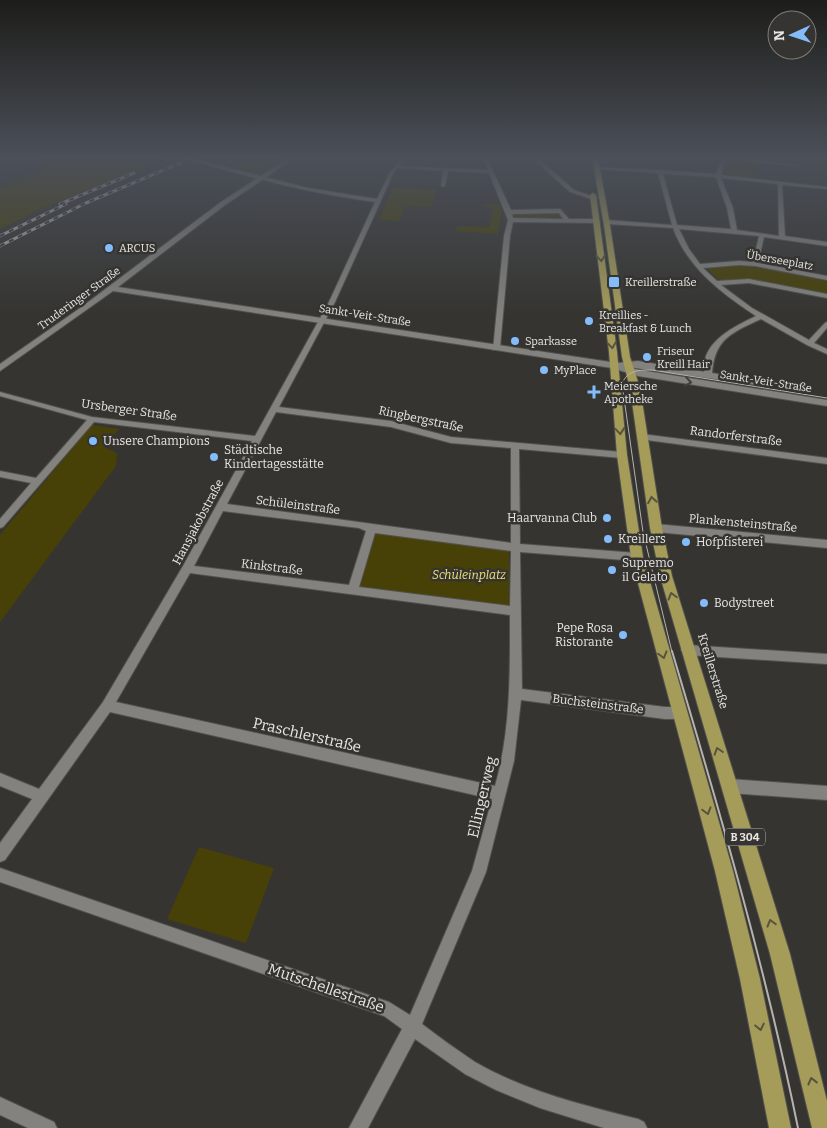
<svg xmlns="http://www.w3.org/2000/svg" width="827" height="1128" font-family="Bitter,serif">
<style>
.green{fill:#474108}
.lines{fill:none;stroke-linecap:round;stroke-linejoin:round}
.street-casing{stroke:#51514d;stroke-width:2}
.secondary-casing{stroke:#51514d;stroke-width:2}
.primary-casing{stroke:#51514d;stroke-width:2}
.street{fill:#83827e;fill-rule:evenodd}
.secondary{fill:#83827e;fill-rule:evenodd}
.primary{fill:#a59c59;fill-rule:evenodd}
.tram-far1{stroke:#b4b3b0;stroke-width:1}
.tram{stroke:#b4b3b0;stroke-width:2}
.rail-casing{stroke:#b4b3b0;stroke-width:3}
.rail{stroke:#353430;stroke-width:2;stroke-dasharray:5;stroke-linecap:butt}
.oneway{stroke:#57533c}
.oneway2{stroke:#41403c}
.poi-dot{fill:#84bcfb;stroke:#353430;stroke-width:2}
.labels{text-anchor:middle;stroke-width:5;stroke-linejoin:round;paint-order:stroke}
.far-poi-label{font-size:11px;fill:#e8e7e5;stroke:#353430;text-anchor:start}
.far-street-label{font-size:11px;fill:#e8e7e5;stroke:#353430}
.shield{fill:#353430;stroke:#b2b1af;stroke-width:1}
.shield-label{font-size:11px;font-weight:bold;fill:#e8e7e5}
.street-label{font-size:12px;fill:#e8e7e5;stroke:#353430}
.poi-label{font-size:12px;fill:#e8e7e5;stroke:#353430;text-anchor:start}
.park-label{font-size:12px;font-style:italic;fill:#efe27a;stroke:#353430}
.near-street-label{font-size:15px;fill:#e8e7e5;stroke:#353430}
</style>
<rect width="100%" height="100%" fill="#353430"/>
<path class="green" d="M40 158H153L164 160 47 206 0 229V188L47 168 29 163Z
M203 158H287L257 175H251L200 159Z
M727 161 756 165 755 177 753 179 724 175Z
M393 187 397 188 437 190 432 207 397 205 405 207 399 221 379 220Z
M484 205H499L502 211 498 234 456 231 457 226 489 227 492 210 497 208 483 207Z
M513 213H560L563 217 518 219 514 218Z
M739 264 827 280V294L748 279 720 281 706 267Z
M92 425 119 429 104 447 117 453 116 466 0 622V535Z
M371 532 509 551V611L353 588Z
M199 847 274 868 246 943 167 919Z"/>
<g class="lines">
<defs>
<path id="street" d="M191 158 308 188 377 199 389 174 402 158H406L400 166 488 170 483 158H487L511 210 560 209 569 219H597L600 221 597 223 513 222 510 236 500 348 493 350 504 236 508 220 489 173 448 171 445 186 443 187 441 186 443 171 398 168 393 174 335 302 279 407 391 421 451 437 622 452 626 455 622 458 519 449 520 544 637 553 641 554 642 557 641 560 637 561 520 552 522 689 665 707H679L683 709 685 713 683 717 679 719H665L521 700 514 761 486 872 422 1024C439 1037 457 1050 475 1062 525 1091 583 1105 638 1119L644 1122 647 1128H604L540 1108 496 1090 465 1074 415 1039 368 1128H349L402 1029 384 1016 0 882V868L389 1002 410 1015 472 871 492 799 110 712 5 860 0 862V843L32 799 0 786V773L39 789 103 702 183 566 252 441 94 422 3 527 0 528V519L31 483 0 477V471L36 478 87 420 0 396V392L92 417 255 436 329 302 375 202C312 194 251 178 190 160ZM559 213 563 219 513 218 512 214ZM276 412 391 427 451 443 511 448V543L227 504ZM223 511 359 528 366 531 349 585 194 566ZM375 533 511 551 510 606 359 587ZM190 573 510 615C510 672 511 730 495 786L116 702Z
M722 158H739L799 166 797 167 726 158 721 175 827 187V189L782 185 785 236 827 242V246L764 237 758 263 827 276V280L755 266 739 265 703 268 717 281 749 279 827 294V298L749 283 721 285 752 308 809 340 825 323 827 322V328L814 343 827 349V354L807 345 761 319C731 333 714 339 712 375L708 377H705C697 344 733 327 756 316 722 294 687 267 673 228L607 224 604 222 607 220 672 225 658 173 596 169 594 167 660 170 716 174ZM663 174 716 177 727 208 731 229 677 225ZM721 178 778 184 779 236 737 230 733 208ZM679 229 759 236 753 262 739 261 700 264 689 249Z
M642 434 827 458V464L639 439V435Z
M656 524 827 540V548L656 532 651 528Z
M687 645 827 654V664L687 655 683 653 681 650 683 647Z
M730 779 827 786V800L730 793 725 791 723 786 725 781Z
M0 1097 54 1122 57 1128H28L0 1115Z"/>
<path id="secondary" d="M288 158H295L225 205 118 287 617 363 638 361 755 380 760 383 758 385 628 367 640 370 827 400V406L638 376 612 368 113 291 0 371V364L83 306 221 202Z
M532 158H538L574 190 597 198 594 200 570 192Z"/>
<path id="primary" d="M592 158H598L610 225 630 357 640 388 662 528 672 576 790 954 827 1101V1128H812L770 954 660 576 650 528 630 388 622 357 604 225Z
M593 193 596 195 617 352 627 455 643 557 733 871 760 979 791 1128H769L740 979 715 871 631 557 617 455 609 352 590 195Z"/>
</defs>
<use href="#street" class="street-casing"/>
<use href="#secondary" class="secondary-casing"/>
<use href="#primary" class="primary-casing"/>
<use href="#street" class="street"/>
<use href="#secondary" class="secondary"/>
<use href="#primary" class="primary"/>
<path class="tram-far1" d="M672 652 643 532 622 384C627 370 639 370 652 370L827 398"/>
<path class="tram" d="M672 651C719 809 765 966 798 1128"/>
<defs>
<path id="rail" d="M60 204 134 173
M0 236 66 204
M0 246 86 203 192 158"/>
</defs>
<use href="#rail" class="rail-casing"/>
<use href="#rail" class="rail"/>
</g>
<defs><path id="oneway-chevron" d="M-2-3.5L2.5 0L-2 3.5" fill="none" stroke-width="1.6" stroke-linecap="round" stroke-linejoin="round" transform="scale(1.25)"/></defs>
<g class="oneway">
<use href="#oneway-chevron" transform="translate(601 258) rotate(83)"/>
<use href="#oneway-chevron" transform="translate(612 345) rotate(83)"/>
<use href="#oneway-chevron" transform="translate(620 431) rotate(85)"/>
<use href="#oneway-chevron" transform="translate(652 500) rotate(-99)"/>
<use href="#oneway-chevron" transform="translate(672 596) rotate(-106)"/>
<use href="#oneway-chevron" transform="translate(663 655) rotate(74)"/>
<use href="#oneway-chevron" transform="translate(718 751) rotate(-108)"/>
<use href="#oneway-chevron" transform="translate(707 811) rotate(74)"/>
<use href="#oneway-chevron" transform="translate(771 923) rotate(-106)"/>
<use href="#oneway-chevron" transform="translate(760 1027) rotate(78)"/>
<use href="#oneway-chevron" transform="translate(812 1081) rotate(-104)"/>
</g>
<use class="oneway2" href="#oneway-chevron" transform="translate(688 382) rotate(9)"/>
<linearGradient id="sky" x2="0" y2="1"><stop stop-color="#1d1d1a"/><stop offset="0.5" stop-color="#4b5059"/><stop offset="1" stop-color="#4b5059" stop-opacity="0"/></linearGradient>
<rect width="827" height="316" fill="url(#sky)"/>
<g class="poi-dot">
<circle cx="109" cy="248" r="5"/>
<rect x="608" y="276" width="12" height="12" rx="2.5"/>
<circle cx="589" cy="321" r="5"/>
<circle cx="515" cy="341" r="5"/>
<circle cx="647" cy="357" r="5"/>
<circle cx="544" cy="370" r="5"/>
<path d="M591.5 384.5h5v5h5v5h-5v5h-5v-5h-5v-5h5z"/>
<circle cx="93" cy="441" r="5"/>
<circle cx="214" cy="457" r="5"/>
<circle cx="607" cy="518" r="5"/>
<circle cx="608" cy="539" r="5"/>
<circle cx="686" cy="542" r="5"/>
<circle cx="612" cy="570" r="5"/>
<circle cx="704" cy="603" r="5"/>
<circle cx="623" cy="635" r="5"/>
</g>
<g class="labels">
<g class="far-poi-label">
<text x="119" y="252">ARCUS</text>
<text x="625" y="286">Kreillerstraße</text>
<text x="599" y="319">Kreillies -<tspan x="599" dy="13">Breakfast &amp; Lunch</tspan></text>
<text x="525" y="345">Sparkasse</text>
<text x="657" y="355">Friseur<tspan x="657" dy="13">Kreill Hair</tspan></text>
<text x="554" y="374">MyPlace</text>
<text x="604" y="390">Meiersche<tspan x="604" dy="13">Apotheke</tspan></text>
</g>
<g class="far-street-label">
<text transform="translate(780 260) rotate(10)" y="4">Überseeplatz</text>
<text transform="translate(79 298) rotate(-36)" y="4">Truderinger Straße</text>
<text transform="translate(365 315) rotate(9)" y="4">Sankt-Veit-Straße</text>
<text transform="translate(766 381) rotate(9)" y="4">Sankt-Veit-Straße</text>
</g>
<rect class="shield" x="725" y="828.5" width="40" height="17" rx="4"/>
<g class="shield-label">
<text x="745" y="841">B 304</text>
</g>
<g class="street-label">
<text transform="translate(129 410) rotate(8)" y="4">Ursberger Straße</text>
<text transform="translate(421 419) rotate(12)" y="4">Ringbergstraße</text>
<text transform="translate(736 436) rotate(7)" y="4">Randorferstraße</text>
<text transform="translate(298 505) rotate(7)" y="4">Schüleinstraße</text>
<text transform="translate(198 522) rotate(-62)" y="4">Hansjakobstraße</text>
<text transform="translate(743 523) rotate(5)" y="4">Plankensteinstraße</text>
<text transform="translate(272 567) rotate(7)" y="4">Kinkstraße</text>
<text transform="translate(713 671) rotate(73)" y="4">Kreillerstraße</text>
<text transform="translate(598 704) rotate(7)" y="4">Buchsteinstraße</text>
</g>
<g class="poi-label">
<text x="103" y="445">Unsere Champions</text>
<text x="224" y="454">Städtische<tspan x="224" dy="14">Kindertagesstätte</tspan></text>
<text x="597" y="522" text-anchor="end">Haarvanna Club</text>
<text x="618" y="543">Kreillers</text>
<text x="696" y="546">Hofpfisterei</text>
<text x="622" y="567">Supremo<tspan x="622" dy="14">il Gelato</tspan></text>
<text x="714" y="607">Bodystreet</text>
<text x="613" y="632" text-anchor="end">Pepe Rosa<tspan x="613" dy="14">Ristorante</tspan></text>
</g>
<g class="park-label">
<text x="469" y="579">Schüleinplatz</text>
</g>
<g class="near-street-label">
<text transform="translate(307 735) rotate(13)" y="5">Praschlerstraße</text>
<text transform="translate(482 797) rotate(-77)" y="5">Ellingerweg</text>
<text transform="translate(326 988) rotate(19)" y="5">Mutschellestraße</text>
</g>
</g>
<g transform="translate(792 35) rotate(267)"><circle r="24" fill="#353430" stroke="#7d7c78"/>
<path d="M0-4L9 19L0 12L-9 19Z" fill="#84bcfb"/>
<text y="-8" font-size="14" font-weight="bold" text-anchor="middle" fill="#e8e7e5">N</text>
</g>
</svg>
